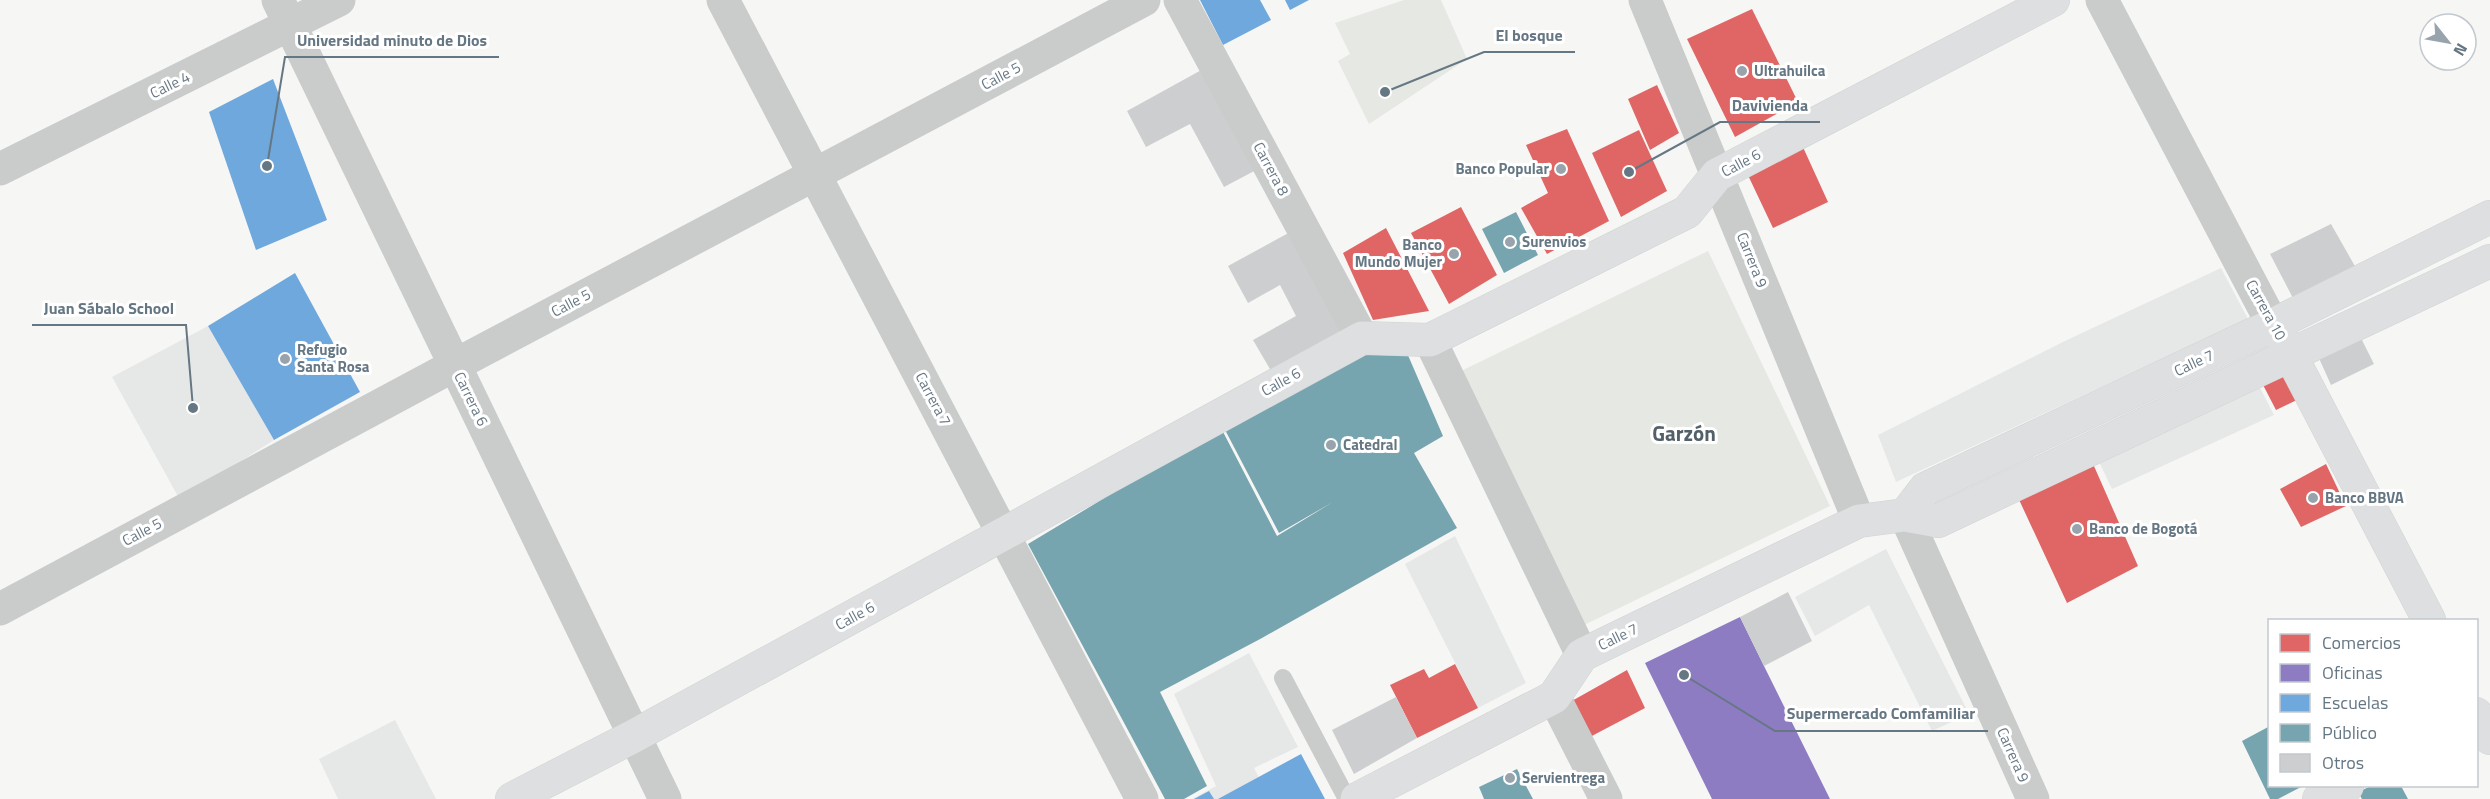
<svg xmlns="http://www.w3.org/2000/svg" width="2490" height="799" font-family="'Titillium Web',sans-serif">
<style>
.built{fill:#e6e7e7}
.green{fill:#e6e8e3}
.shops{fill:#e06666}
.offices{fill:#8e7cc3}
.schools{fill:#6fa8dc}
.public{fill:#76a5af}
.building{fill:#cdcecf}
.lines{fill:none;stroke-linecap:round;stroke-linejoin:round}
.secondary-casing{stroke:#d2d3d4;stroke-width:34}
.lane{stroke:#cacccc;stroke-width:18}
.street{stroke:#cacccc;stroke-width:33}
.secondary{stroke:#dedfe0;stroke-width:33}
.poi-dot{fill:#98a3ac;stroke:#fff;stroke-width:2}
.labels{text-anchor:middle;stroke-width:6;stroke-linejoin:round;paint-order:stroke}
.poi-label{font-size:15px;font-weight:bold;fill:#667784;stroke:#fff;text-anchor:start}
.street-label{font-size:15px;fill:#667784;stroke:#fff}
.district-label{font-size:21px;font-weight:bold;fill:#546069;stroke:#fff}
.leader{fill:none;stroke:#667784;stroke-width:2}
.callout-dot{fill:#667784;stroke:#fff;stroke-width:2}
.callout-label{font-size:16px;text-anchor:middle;font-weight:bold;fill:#667784;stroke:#fff;stroke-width:6;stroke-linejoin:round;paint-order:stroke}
</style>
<rect width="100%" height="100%" fill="#f6f6f5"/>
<path class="built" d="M2221 268 2248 319 1896 482 1878 435 2067 340Z
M208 326 274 440 180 500 112 377Z
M2256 380 2274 415 2112 489 2093 449Z
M1455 536 1526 683 1478 708 1405 564Z
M1886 549 1969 714 1932 731 1869 605 1815 636 1795 597Z
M1249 653 1298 747 1254 768 1270 799H1192L1216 786 1174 694Z
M395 720 436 799H338L319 759Z"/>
<path class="green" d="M1404 0H1441L1467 59 1369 124 1338 61 1350 54 1335 23Z
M1708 251 1830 506 1582 626 1461 371Z"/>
<path class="shops" d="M1752 9 1798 102 1735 137 1687 39Z
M1657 85 1679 133 1650 150 1628 99Z
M1567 129 1609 221 1547 254 1521 208 1548 193 1526 145Z
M1639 130 1667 191 1621 217 1592 153Z
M1802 145 1828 202 1773 228 1746 171Z
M1461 207 1497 275 1449 304 1411 233Z
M1386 228 1429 311 1373 320 1343 253Z
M2291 366 2305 396 2276 410 2261 381Z
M2090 457 2138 566 2067 603 2015 491Z
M2326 464 2346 506 2301 527 2280 489Z
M1455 664 1478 708 1417 738 1390 685 1424 669 1429 678Z
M1627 670 1645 708 1588 738 1570 702Z"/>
<path class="offices" d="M1740 617 1764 666 1830 799H1712L1645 663Z"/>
<path class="schools" d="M1200 0H1260L1271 20 1223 45Z
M1285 0H1309L1290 10Z
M273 79 327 220 256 250 209 112Z
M295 273 360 392 274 440 208 326Z
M1301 754 1325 799H1218Z
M1209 791 1214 799H1194Z"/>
<path class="public" d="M1516 212 1538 255 1504 273 1482 229Z
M1365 347 1407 353 1443 436 1414 453 1457 528 1262 638 1160 692 1207 786 1184 799H1165L1028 544 1221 428 1277 536 1333 502 1279 533 1223 426Z
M2270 726V786H2303L2278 799H2270L2242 741Z
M1517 769 1533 799H1484L1479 787Z
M2371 786H2401L2408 799H2362L2358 792Z"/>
<path class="building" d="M1205 68 1258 169 1224 187 1190 124 1146 147 1127 111Z
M2331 224 2356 268 2295 302 2270 254Z
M1294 230 1350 335 1274 376 1253 340 1296 316 1280 285 1248 303 1228 266Z
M2360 336 2374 364 2331 385 2318 356Z
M1788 592 1812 641 1764 666 1740 617Z
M1396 697 1417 738 1354 774 1332 730Z"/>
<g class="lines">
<defs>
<path id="secondary" d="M2281 337 2429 620
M1905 515 1925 489 2273 325 2490 217
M2476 714 2490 738
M512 799 634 736 1362 338 1430 340 1687 212 1717 175 2053 0
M1357 799 1554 697 1582 655 1859 521 1905 515 1938 521 2490 261
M2319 799 2347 786"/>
</defs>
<use href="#secondary" class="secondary-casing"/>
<path class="lane" d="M1283 678 1347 799"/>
<path class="street" d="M278 0 665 799
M723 0 1142 799
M1180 0 1362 338
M1645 0 1859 521
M2102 0 2273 325
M0 169 339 0
M1430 340 1582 655
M1905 515 2033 799
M0 609 455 365 1144 0
M1554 697 1606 799"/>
<use href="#secondary" class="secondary"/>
</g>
<g class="poi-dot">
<circle cx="1742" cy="71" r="6"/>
<circle cx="1561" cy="169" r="6"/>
<circle cx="1510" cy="242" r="6"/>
<circle cx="1454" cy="254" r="6"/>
<circle cx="285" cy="359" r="6"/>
<circle cx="1331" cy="445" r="6"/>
<circle cx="2313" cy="498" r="6"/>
<circle cx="2077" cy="529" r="6"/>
<circle cx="1510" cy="778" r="6"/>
</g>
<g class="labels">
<g class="poi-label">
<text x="1754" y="76">Ultrahuilca</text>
<text x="1549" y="174" text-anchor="end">Banco Popular</text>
<text x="1522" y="247">Surenvios</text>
<text x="1442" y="250" text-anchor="end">Banco<tspan x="1442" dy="17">Mundo Mujer</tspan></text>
<text x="297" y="355">Refugio<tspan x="297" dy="17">Santa Rosa</tspan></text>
<text x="1343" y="450">Catedral</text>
<text x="2325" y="503">Banco BBVA</text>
<text x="2089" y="534">Banco de Bogotá</text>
<text x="1522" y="783">Servientrega</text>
</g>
<g class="street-label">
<text transform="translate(1001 76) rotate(-28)" y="5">Calle 5</text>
<text transform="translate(170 85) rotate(-26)" y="5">Calle 4</text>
<text transform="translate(1741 163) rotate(-28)" y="5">Calle 6</text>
<text transform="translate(1271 169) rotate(62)" y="5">Carrera 8</text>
<text transform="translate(1752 260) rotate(68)" y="5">Carrera 9</text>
<text transform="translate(571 303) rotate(-28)" y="5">Calle 5</text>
<text transform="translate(2266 310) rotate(61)" y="5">Carrera 10</text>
<text transform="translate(2194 363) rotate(-25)" y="5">Calle 7</text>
<text transform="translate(1281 382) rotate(-29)" y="5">Calle 6</text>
<text transform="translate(471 399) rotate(64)" y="5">Carrera 6</text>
<text transform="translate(933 399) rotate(62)" y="5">Carrera 7</text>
<text transform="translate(142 532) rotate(-28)" y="5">Calle 5</text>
<text transform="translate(855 616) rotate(-29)" y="5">Calle 6</text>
<text transform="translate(1618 637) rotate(-26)" y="5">Calle 7</text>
<text transform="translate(2013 755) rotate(66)" y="5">Carrera 9</text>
</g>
<g class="district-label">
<text x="1684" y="441">Garzón</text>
</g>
</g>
<path class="leader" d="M1385 92L1484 52H1575M267 166L285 57H499M1629 172L1720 122H1820M193 408L186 325H32M1684 675L1775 731H1988"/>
<g class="callout-dot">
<circle cx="1385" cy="92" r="6"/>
<circle cx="267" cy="166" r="6"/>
<circle cx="1629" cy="172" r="6"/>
<circle cx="193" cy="408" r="6"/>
<circle cx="1684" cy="675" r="6"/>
</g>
<g class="callout-label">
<text x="1529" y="41">El bosque</text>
<text x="392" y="46">Universidad minuto de Dios</text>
<text x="1770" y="111">Davivienda</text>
<text x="109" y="314">Juan Sábalo School</text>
<text x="1881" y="719">Supermercado Comfamiliar</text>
</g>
<rect x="2268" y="619" width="210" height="168" fill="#ffffff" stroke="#c2c9ce" stroke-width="1.5"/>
<rect x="2280" y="634" width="30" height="18" fill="#e06666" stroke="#c2c9ce" stroke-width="1.5"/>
<text x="2322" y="649" font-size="18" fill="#667784">Comercios</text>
<rect x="2280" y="664" width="30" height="18" fill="#8e7cc3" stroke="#c2c9ce" stroke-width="1.5"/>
<text x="2322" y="679" font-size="18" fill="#667784">Oficinas</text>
<rect x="2280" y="694" width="30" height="18" fill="#6fa8dc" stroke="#c2c9ce" stroke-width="1.5"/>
<text x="2322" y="709" font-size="18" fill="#667784">Escuelas</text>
<rect x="2280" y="724" width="30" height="18" fill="#76a5af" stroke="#c2c9ce" stroke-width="1.5"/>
<text x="2322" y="739" font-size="18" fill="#667784">Público</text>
<rect x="2280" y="754" width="30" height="18" fill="#cdcecf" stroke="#c2c9ce" stroke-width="1.5"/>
<text x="2322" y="769" font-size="18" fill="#667784">Otros</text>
<g transform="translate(2448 42) rotate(121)"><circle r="28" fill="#ffffff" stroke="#c2c9ce" stroke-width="1.5"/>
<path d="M0-4.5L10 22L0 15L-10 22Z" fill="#98a3ac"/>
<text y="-9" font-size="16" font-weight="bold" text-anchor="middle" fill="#667784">N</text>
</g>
</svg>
